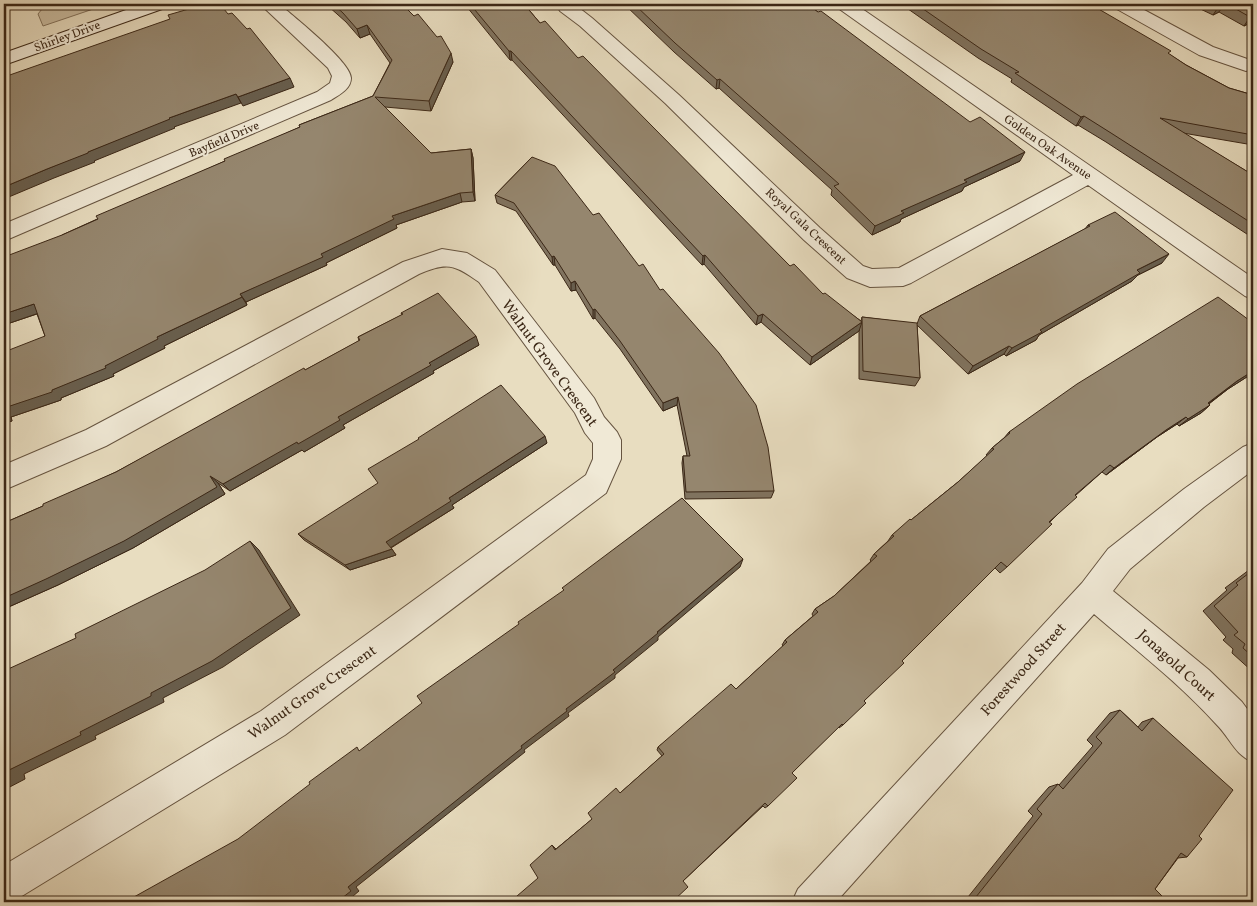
<svg xmlns="http://www.w3.org/2000/svg" width="1257" height="906" font-family="Vollkorn,serif">
<style>
.green{fill:#cbbea3;stroke:#83725c}
.lines{fill:none;stroke-linecap:round;stroke-linejoin:round}
.street-casing{stroke:#665440;stroke-width:2}
.secondary-casing{stroke:#3b2716;stroke-width:2}
.street{fill:#f0e9d6;fill-rule:evenodd}
.secondary{fill:#f0e9d6;fill-rule:evenodd}
.wall{fill:#80735f;stroke:#3b2716}
.shaded-wall{fill:#685e4d;stroke:#3b2716}
.building{fill:#95866e;stroke:#3b2716}
.labels{text-anchor:middle;stroke-width:4;stroke-linejoin:round;paint-order:stroke}
.far-street-label{font-size:12px;fill:#3b2716;stroke:#f0e9d6}
.street-label{font-size:15px;fill:#3b2716;stroke:#f0e9d6}
</style>
<rect width="100%" height="100%" fill="#e8ddc0"/>
<filter id="stains"><feTurbulence type="fractalNoise" baseFrequency=".004" numOctaves="4"/><feColorMatrix values="0 0 0 0 .2 0 0 0 0 .09 0 0 0 0 .02 0 0 0 .5 -.17"/></filter>
<radialGradient id="worn" r=".72"><stop offset=".6" stop-color="#630" stop-opacity="0"/><stop offset="1" stop-color="#630" stop-opacity=".3"/></radialGradient>
<path class="green" d="M46 4H53L56 9 71 4H108L43 26 38 14Z"/>
<g class="lines">
<defs>
<path id="street" d="M260 4H279C293 16 351 62 351 78 351 89 339 95 331 100L4 241V224L317 92 330 83 332 76 328 68Z
M556 4H574L592 18 679 95 820 228 863 266 872 269 899 268 1073 175 838 8 835 4H855L1253 278V299L1245 296 1088 185 911 283 903 286 870 287 847 278 804 240 665 103 580 26 560 11Z
M1112 4H1133L1213 47 1253 61V68L1246 71 1199 55 1115 8Z
M442 249 467 253 495 270 594 398 604 417 617 432 621 440V459L606 493 285 735 17 899 4 902V865L261 711 586 475 593 459V443L585 433 575 413 479 282C454 264 447 262 419 274L106 446 4 490V465L86 430 403 262Z
M1253 443V470L1204 507 1130 569 1113 591 1209 670 1242 702 1253 717V762C1235 755 1230 738 1217 725 1180 684 1136 650 1094 614L836 902H792L798 889 1082 583 1108 549 1184 489 1243 447Z"/>
<path id="secondary" d="M143 4H168L165 8 4 65V53Z"/>
</defs>
<use href="#street" class="street-casing"/>
<use href="#secondary" class="secondary-casing"/>
<use href="#street" class="street"/>
<use href="#secondary" class="secondary"/>
</g>
<path class="wall" d="M323 4H402L453 62 431 111 385 107 431 153 471 149 473 158 475 201 462 202 396 225 397 228 326 263 327 265 246 302 247 305 164 346 165 348 113 374 114 376 61 398V400L11 417 12 421 4 423 45 336 37 314 4 325 62 235 300 127 299 125 373 96 390 63 370 34 360 38 346 22 328 6 326 7Z
M466 4H524L540 23 578 58 790 266 823 294 861 321 862 317 917 324 920 316 1085 229 1088 225 1162 263 1138 275 1132 281 1039 335 1036 340 1006 356 1004 354 968 374 917 325 920 378 915 386 859 379V330V331L810 365 761 322 756 325 704 264 702 265 512 60H510L467 7Z
M624 4H807L1020 161 964 187 962 191 901 219 900 222 872 235 831 195 832 190 719 88 716 89 674 52Z
M901 4H1090L1186 65 1229 88 1253 95V145L1183 133 1253 175V238L1106 142 1078 125 1076 126 1011 82 1012 79 978 58Z
M1190 4H1253V27L1248 24 1244 26 1219 12 1213 15Z
M532 157 774 491 771 498 685 499 682 463 683 456H687L677 405 663 411 620 349 595 318 593 319 576 290 571 291 555 265H553L516 211 497 203 495 195Z
M401 313 479 345 433 371 434 373 343 425 345 428 304 452 302 450 230 491 218 483 225 494 133 548 58 585 4 609V523L43 506 116 472 359 341 358 337 402 315Z
M1253 323V373L1228 389 1209 404 1210 405 1201 413 1179 426 1177 424 1157 437 1106 475 1102 472 1075 496 1007 567 1000 573 995 568 902 661 864 701 843 725 839 728 838 727 792 773 768 806 765 808 763 806 683 881 538 878 552 845 556 849 591 820 620 793 662 756 657 750 658 747 736 689 783 646 782 645 785 640 813 616 812 614 815 609 834 596 871 561 870 560 874 554 888 541 892 535 911 520 958 482 987 456 986 455 992 448 1004 438 1009 432Z
M547 443 452 505 454 508 391 548 396 555 350 570 304 540 298 534Z
M1253 567V672L1232 653 1233 649 1223 640 1226 637 1203 611 1227 590 1225 588Z
M1120 710 1138 727 1142 722 1153 718 1199 836 1187 857 1178 858 1155 889 1161 902H964L1033 816 1028 811 1049 787 1058 784 1059 785 1093 746 1087 740 1110 713Z"/>
<path class="shaded-wall" d="M325 4H328V6L326 7Z
M1223 4H1224L1219 12 1213 15 1219 6Z
M1253 15 1248 24 1244 26 1250 17Z
M367 25 370 34 360 38 357 29Z
M509 51H511L512 60H510Z
M451 53 453 62 431 111 429 101Z
M290 78 294 87 243 106 238 97Z
M720 79 719 88 716 89 717 80Z
M236 94 241 103 174 127 175 128 94 161 95 162 54 178 4 199V187L169 118Z
M1084 116 1078 125 1076 126 1081 117Z
M471 149 473 158 475 201 473 192Z
M1025 152 1020 161 964 187 962 191 901 219 900 222 872 235 875 226 901 211 964 180Z
M460 193 462 202 396 225 397 228 326 263 327 265 246 302 240 294 321 254 392 216Z
M1169 254 1162 263 1138 275 1132 281 1039 335 1036 340 1006 356 1012 348 1040 330 1137 270Z
M705 255 704 264 702 265 703 256Z
M554 256 555 265H553L552 257Z
M575 281 576 290 571 291V283Z
M242 297 247 305 164 346 165 348 113 374 114 376 61 398V400L11 417 12 421 4 423V408L52 390 105 366 157 337Z
M34 304 42 312 4 325V314Z
M595 309V318L593 319V310Z
M763 314 761 322 756 325 758 316Z
M862 322 859 331 810 365 812 357Z
M476 336 479 345 433 371 434 373 343 425 345 428 304 452 302 450 230 491 223 484 338 417 429 363Z
M1009 346 1004 354 968 374 973 366Z
M1253 371V373L1228 389 1199 411 1237 381Z
M678 397 677 405 663 411V403Z
M1210 405 1201 413 1179 426 1188 419Z
M1186 417 1177 424 1157 437 1106 475 1114 468 1166 430Z
M545 436 547 443 452 505 454 508 390 548 386 542 449 498Z
M210 476 218 483 225 494 133 548 58 585 4 609V598Z
M250 541 259 550 300 615 223 667 163 698 164 702 95 736 96 739 24 774 25 779 4 790V778L7 771 151 693Z
M392 549 396 555 350 570 345 565Z
M743 559 740 567 658 637V640L615 675V678L568 713 569 716 524 750 525 752 356 887 359 891 346 902H337L348 887 521 746 613 670Z"/>
<path class="building" d="M206 4H220L228 14 232 13 247 29 250 28 290 78 238 97 236 94 169 118 170 119 88 152V153L47 169 4 187V77L170 19 168 15Z
M333 4H402L414 16 418 14 437 37 441 36 451 53 429 101 375 97 431 153 471 149 473 192 460 193 392 216 394 219 321 254 323 257 240 294 242 297 157 337 158 339 105 366 106 368 52 390V392L4 408V352L45 336 34 304 4 314V257L62 235 98 219 96 216 225 161 224 159 300 127 299 125 373 96 392 60 367 25 357 29 343 13Z
M470 4H524L540 23 545 21 578 58 583 56 790 266 794 264 823 294 825 293 862 322 812 357 763 314 758 316 705 255 703 256 511 51H509Z
M634 4H807L818 12 821 11 970 122 980 117 1025 152 964 180 967 182 901 211 904 213 875 226 834 186 839 184 720 79 717 80 675 43Z
M916 4H1090L1171 51 1168 53 1186 65 1229 88 1253 95V135L1160 118 1253 175V224L1111 133 1084 116 1081 117 1015 73 1019 72 981 49Z
M1214 4H1223L1219 6Z
M1227 4H1253V15L1250 17Z
M532 157 555 166 593 215 599 213 639 266 643 264 660 290 663 289 719 353 756 405 768 447 774 491 686 492 683 456H690L678 397 663 403 620 341 595 309 593 310 575 281 571 283 554 256 552 257 514 203 495 195Z
M1115 212 1169 254 1137 270 1140 273 1040 330 1042 332 1012 348 1009 346 973 366 920 316 1090 226 1088 225Z
M438 293 476 336 429 363 431 365 338 417 340 420 298 444 297 442 223 484 210 476 217 487 124 541 46 579 4 598V523L43 506V504L116 472 304 368 305 370 360 340 358 337 403 314 401 313Z
M1218 297 1253 323V371L1237 381 1208 403 1210 405 1188 419 1186 417 1166 430 1114 468 1110 465 1075 495 1077 497 1049 522 1052 524 1007 567 1001 562 902 661 904 663 864 701 866 703 843 725 842 724 792 773 797 778 768 806 765 803 683 881 688 887 672 902H510L538 878 530 865 552 845 555 850 592 819 588 813 616 788 620 793 664 754 658 747 731 684 736 689 787 642 785 640 818 612 815 609 834 596 877 556 874 554 894 536 892 535 910 519 911 520 958 482 994 449 992 448 1010 433 1009 432 1077 384Z
M862 317 917 323 920 378 863 371Z
M501 385 545 436 449 498 451 501 386 542 392 549 345 565 298 534 378 483 368 469 419 439 418 438Z
M682 498 743 559 657 632 658 633 613 670 615 672 566 709 567 711 521 746 522 748 348 887 351 891 337 902H125L238 839 310 784 309 782 357 747 359 751 422 703 417 696 519 624 518 622 564 590 562 588Z
M250 541 291 608 212 661 151 693V696L80 732 81 735 7 771V776L4 778V675L6 674V670L76 638 75 634 205 570Z
M1253 570V657L1243 648 1245 644 1234 635 1238 632 1214 606 1238 585 1236 583Z
M1120 710 1142 731 1153 718 1233 790 1199 836 1202 839 1187 857 1181 853 1155 889 1164 898 1161 902H972L1042 814 1037 809 1058 784 1063 789 1102 743 1096 737Z"/>
<g class="labels">
<g class="far-street-label">
<text transform="translate(67 36) rotate(-20)" y="4">Shirley Drive</text>
<text transform="translate(224 139) rotate(-23)" y="4">Bayfield Drive</text>
<text transform="translate(1048 147) rotate(35)" y="4">Golden Oak Avenue</text>
<text transform="translate(806 226) rotate(43)" y="4">Royal Gala Crescent</text>
</g>
<g class="street-label">
<text transform="translate(550 363) rotate(54)" y="5">Walnut Grove Crescent</text>
<text transform="translate(1177 665) rotate(42)" y="5">Jonagold Court</text>
<text transform="translate(1023 669) rotate(-48)" y="5">Forestwood Street</text>
<text transform="translate(312 692) rotate(-35)" y="5">Walnut Grove Crescent</text>
</g>
</g>
<rect width="1257" height="906" fill="none" stroke="#e8ddc0" stroke-width="20"/>
<rect x="5" y="5" width="1247" height="896" fill="none" stroke="#3b2716" stroke-width="2.5"/>
<rect x="10" y="10" width="1237" height="886" fill="none" stroke="#3b2716"/>
<rect width="100%" height="100%" filter="url(#stains)"/>
<rect width="100%" height="100%" fill="url(#worn)"/>
</svg>
